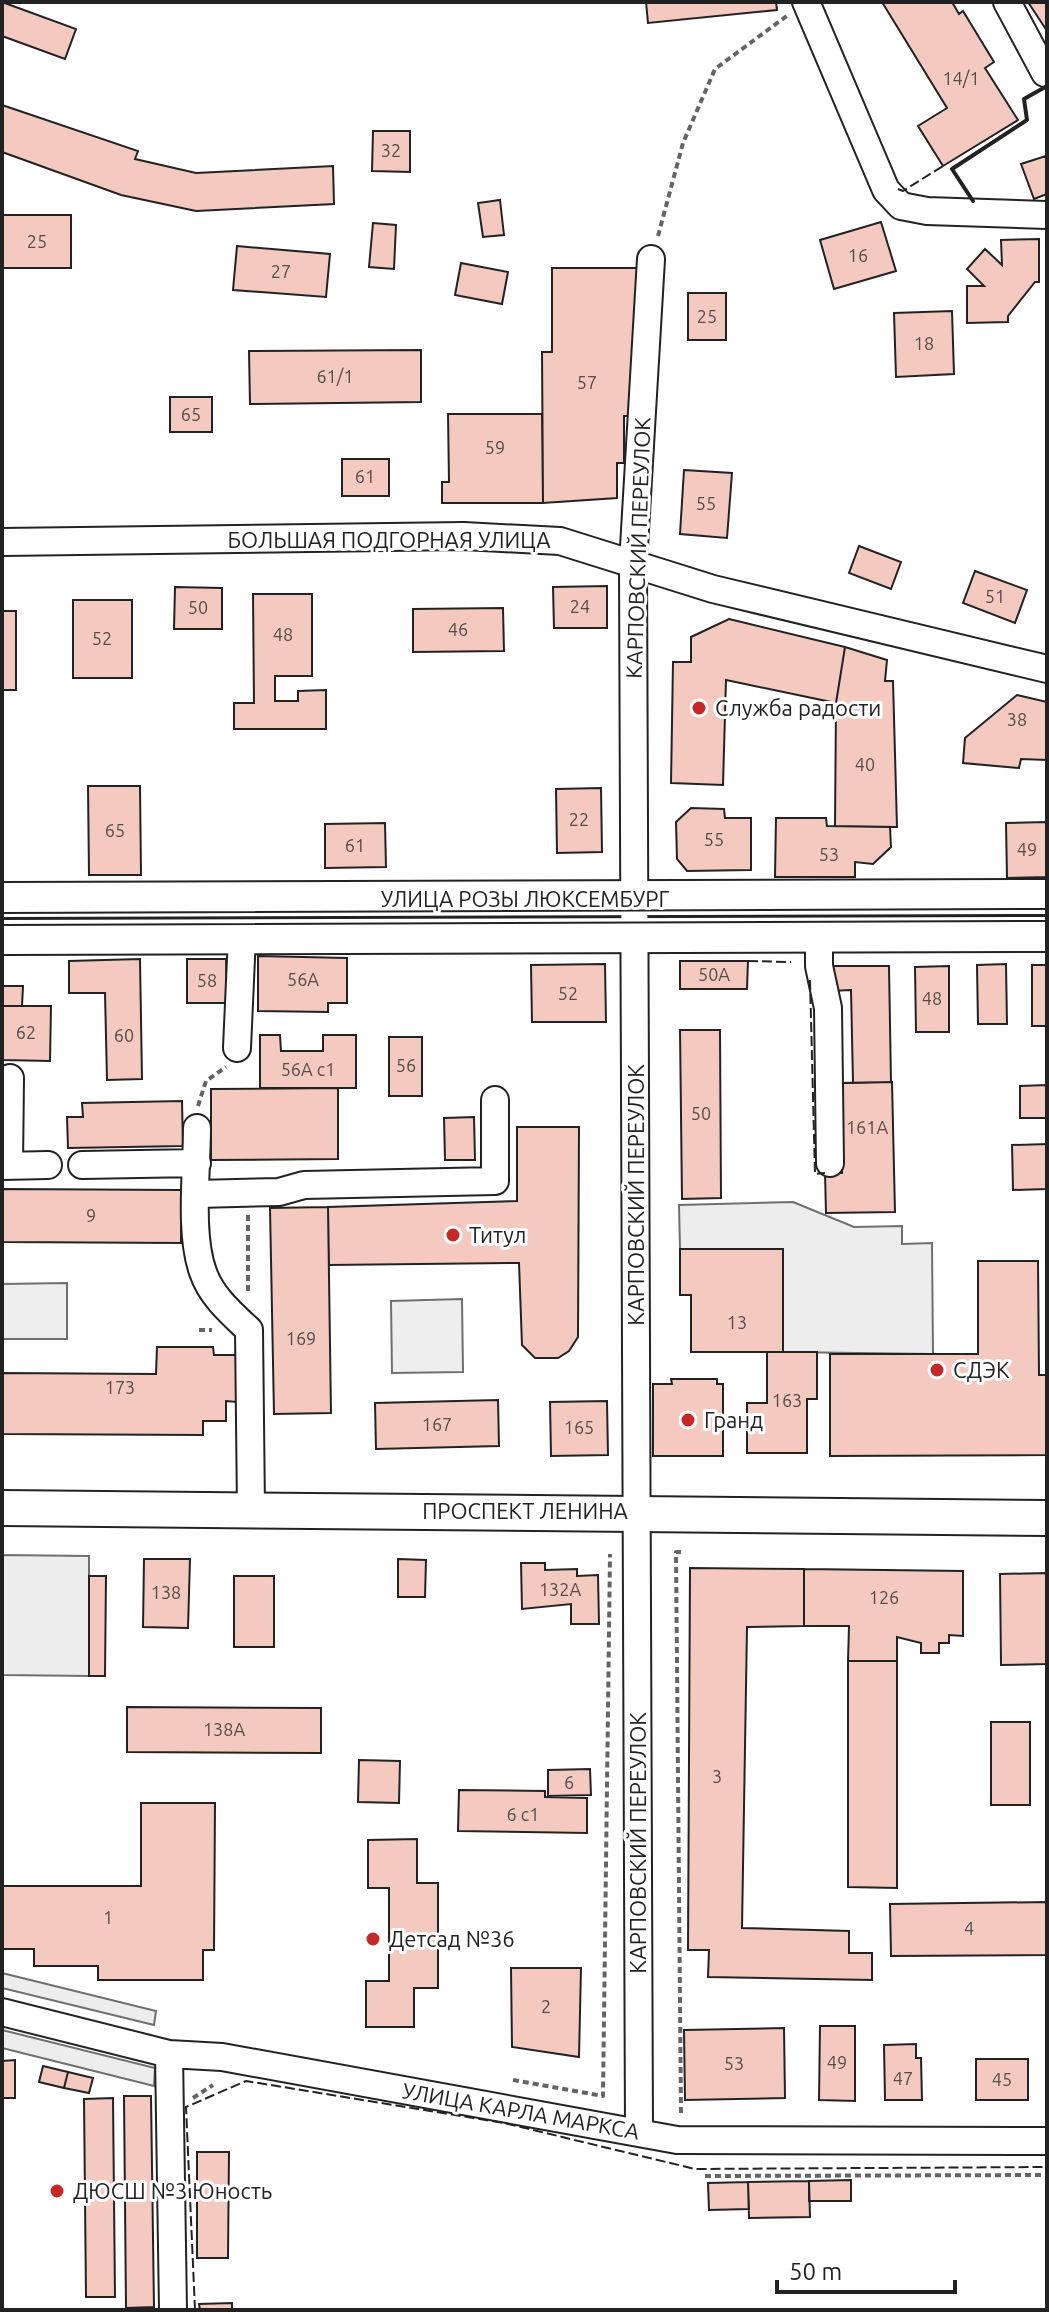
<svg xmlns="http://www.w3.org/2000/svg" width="1049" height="2312" font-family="Ubuntu,sans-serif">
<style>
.green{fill:#eee;stroke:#6f6f6f;stroke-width:2}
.parking{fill:#ededed;stroke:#6f6f6f;stroke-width:2}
.building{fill:#f3c9c0;stroke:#222;stroke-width:2}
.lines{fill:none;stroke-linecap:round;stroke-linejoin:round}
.minor-casing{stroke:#222;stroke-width:30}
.major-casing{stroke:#222;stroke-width:38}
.path{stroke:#646464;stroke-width:4;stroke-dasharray:6 4;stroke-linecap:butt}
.minor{stroke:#fff;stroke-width:26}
.major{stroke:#fff;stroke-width:34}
.tram{stroke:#222;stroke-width:2}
.fence{stroke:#222;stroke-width:2;stroke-dasharray:10 4;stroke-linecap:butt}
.wall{stroke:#222;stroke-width:4}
.poi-dot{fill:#c62828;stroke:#fff;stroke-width:3}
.labels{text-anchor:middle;stroke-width:6;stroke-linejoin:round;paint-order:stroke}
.number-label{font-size:18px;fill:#564c4a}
.street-label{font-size:22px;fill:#222;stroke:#fff}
.poi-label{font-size:22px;fill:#222;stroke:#fff;text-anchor:start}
</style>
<rect width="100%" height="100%" fill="#fff"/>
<path class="green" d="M67 1283V1339H2V1284Z
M462 1299 463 1372 392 1373 391 1301Z"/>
<path class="parking" d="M793 1202 854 1227 902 1226V1244L932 1243 933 1354 783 1352V1249H680L679 1205Z
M2 1555 89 1556V1676L2 1675Z
M2 1973 156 2011 154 2025 2 1988Z
M2 2030 155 2068 154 2086 2 2048Z"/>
<path class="building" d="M2 2 76 29 65 59 2 36Z
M646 2H776L777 10 648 23Z
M882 2H952L959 14 963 11 994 62 985 68 1018 120 943 166 918 126 947 108Z
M1028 2H1047V31Z
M2 105 138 151 135 159 196 173 333 166 334 204 196 211 121 195 2 152Z
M373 131H410V172L372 171Z
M1047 152V194L1034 199 1021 164 1046 156Z
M500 200 504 235 483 237 478 203Z
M2 215H71V268H2Z
M881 222 896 271 834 289 820 240Z
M373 223 396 225 394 269 369 267Z
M1039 239V282H1035L1008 316V322L967 323V286H984L967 269 985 249 1002 265 1001 240Z
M237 246 330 254 326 297 233 290Z
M461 263 508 272 502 304 455 295Z
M552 268H640L633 416H624V463H617V498L543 503 542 352H552Z
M688 293H726V340H688Z
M952 311 954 374 896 377 894 313Z
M421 350V402L250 404 249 351Z
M170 397H212V432H170Z
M448 414H542L543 503H442V482H449Z
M342 459H389V496H342Z
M684 470 732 473 727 538 680 534Z
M859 546 901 562 891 589 849 573Z
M975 571 1027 590 1015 623 963 603Z
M607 586V628H554L553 587Z
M175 587 222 588V629H174Z
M253 594H312V676H275V701H298V691L326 690V729H234V703H254Z
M73 600H132V678H73Z
M503 608 504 651 413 652V609Z
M2 611H16V690H2Z
M729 619 845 647 836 703 726 680 723 785 671 783 673 662H691V637Z
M845 647 887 660 885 681H893L897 827 835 826 836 703Z
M1017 695 1047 702V760L1021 759 1019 768 963 763 965 738Z
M88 786H140L141 875H89Z
M601 788 602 852 557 853 556 789Z
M691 808 724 809 725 818H751V870L687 871 677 859 676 822Z
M776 818H826L827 826 890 827 891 847 873 864 855 862V877H775Z
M1047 822V877L1007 878 1006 823Z
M385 823 386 867 325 868V824Z
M258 956 347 958V1003H328V1012L258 1011Z
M140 959 142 1079 107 1080 105 993H69V961Z
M187 959H226L227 1003H187Z
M680 961H748L747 989H680Z
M605 964 606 1022H532L531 965Z
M1006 964 1007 1024H978L977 965Z
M1032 965H1047V1026H1032Z
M829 966H889L891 1082 853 1083 851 990 830 991Z
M949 966V1032H916L915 967Z
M2 986H23L22 1006H2Z
M2 1006H51L50 1061 2 1060Z
M680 1030H720L721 1198 682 1199Z
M260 1035H280L281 1051H323V1035H356V1088H260Z
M389 1037H422V1096H389Z
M892 1082 895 1212 826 1213 825 1173H842L840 1083Z
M1047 1085V1118H1020V1086Z
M338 1088V1159L211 1160V1089Z
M182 1101 183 1146 68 1148 67 1117H83L82 1103Z
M474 1117 475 1160H445L444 1118Z
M517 1127H579L578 1337 569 1351 558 1358H535L522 1345 519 1263 329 1265 328 1207 517 1201Z
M1047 1144V1189L1013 1190 1012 1145Z
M2 1189 181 1190V1243L2 1242Z
M328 1207 331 1413 274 1414 270 1208Z
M680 1249H783V1352H691V1295H680Z
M978 1261H1038L1039 1375H1047V1455L830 1456V1354H978Z
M157 1347H213L214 1355H238L237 1402 226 1401V1421H203V1435L2 1434V1373L156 1374Z
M767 1352H817V1399H807V1453H747V1403H767Z
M671 1379H717V1384H723V1456H653V1384H672Z
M498 1400 499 1446 376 1449 375 1403Z
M607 1401 608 1455 551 1456 550 1402Z
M144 1559H190L188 1628 143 1627Z
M398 1559 426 1560 425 1597H398Z
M521 1563H545V1570L577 1569V1576L598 1575 599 1624H571V1604L522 1609Z
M690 1568 804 1569V1626L747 1627 742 1928 849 1931V1953H872V1980L708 1977 709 1950H688Z
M804 1569 963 1571V1636L949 1635V1643H939V1653H921V1643L897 1637V1661H848L849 1626H804Z
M1047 1573V1664L1001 1665 1000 1574Z
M89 1576H106L105 1676H89Z
M234 1576H274V1647H234Z
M848 1661H897V1888L848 1887Z
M127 1707 321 1708V1753L127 1752Z
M991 1722H1030V1805H991Z
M359 1760 400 1761 399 1803 358 1802Z
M590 1769 591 1795 548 1796V1770Z
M459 1790 545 1791V1797L587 1798V1833L458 1831Z
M141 1803H215L214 1950H203V1980H98V1966H34V1949H2V1886H141Z
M417 1839V1883H438V1988H414V2027H366V1981H389V1888H368V1840Z
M1047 1902V1955L891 1956 890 1904Z
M511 1968H581L579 2057 512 2047Z
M820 2026H855V2101L819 2100Z
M784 2028 785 2098 685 2100 684 2030Z
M916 2044V2058H921L922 2100H885L884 2045Z
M976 2059H1028V2100H976Z
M15 2060V2098H2V2061Z
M43 2066 68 2072 64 2088 39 2082Z
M68 2072 93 2078 89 2093 64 2088Z
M124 2096H151L154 2307 126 2308Z
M113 2098 115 2297H86L84 2099Z
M197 2152H229L228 2258H197Z
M851 2180V2201H809V2181Z
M809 2181 810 2217 749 2218 748 2182Z
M748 2182 749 2209 709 2210 708 2183Z
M232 2303V2310H200L199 2304Z"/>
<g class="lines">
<defs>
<path id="minor" d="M806 2 886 190 901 206 927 211 1047 215
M1007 2 1045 73
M2 542 464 536 560 541 713 589 1047 669
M819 935V966L828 1008 830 1163
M237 1048 242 936
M197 1128C197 1170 189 1234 203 1272 211 1296 231 1313 249 1330L251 1510
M82 1165 197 1163
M2 1166 48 1165
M9 1166 10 1078
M197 1194 279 1192 304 1185 495 1181V1100
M2 2012 169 2054 222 2057 677 2140 1047 2141
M169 2054 173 2310
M639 2132 633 564 651 259"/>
<path id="major" d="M2 900 1047 897
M2 937 1047 934
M2 1508 1047 1518"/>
</defs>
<use href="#minor" class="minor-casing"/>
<use href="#major" class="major-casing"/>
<path class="path" d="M658 236 683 143 715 69 788 15
M198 1106 206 1081 226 1067
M248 1215V1294
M199 1330H212
M513 2080 603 2096 610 1554
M193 2098 213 2085
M681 2113 676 1552H685
M705 2176 1047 2175"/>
<use href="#minor" class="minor"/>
<use href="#major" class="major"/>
<path class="tram" d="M2 913 1047 909
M2 925 1047 921"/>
<path class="fence" d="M898 189 903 191 943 166
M748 961 791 962
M810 980 815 1174 825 1173
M195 2310 186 2107 246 2081 504 2123 695 2169 1047 2167"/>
<path class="wall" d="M973 201 952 169 1027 120 1024 99 1047 86"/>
</g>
<g class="poi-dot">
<circle cx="699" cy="708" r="8"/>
<circle cx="453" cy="1235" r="8"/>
<circle cx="937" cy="1370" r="8"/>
<circle cx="688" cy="1420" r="8"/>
<circle cx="373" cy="1939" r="8"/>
<circle cx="57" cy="2191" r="8"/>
</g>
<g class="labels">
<g class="number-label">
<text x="961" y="85">14/1</text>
<text x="391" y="157">32</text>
<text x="37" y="248">25</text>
<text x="858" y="262">16</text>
<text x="281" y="278">27</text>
<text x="707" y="323">25</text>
<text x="924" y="350">18</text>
<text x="335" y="383">61/1</text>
<text x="587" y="389">57</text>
<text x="191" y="421">65</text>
<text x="495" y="454">59</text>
<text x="365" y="483">61</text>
<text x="706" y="510">55</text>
<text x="995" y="603">51</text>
<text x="580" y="613">24</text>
<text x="198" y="614">50</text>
<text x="458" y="636">46</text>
<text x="283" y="641">48</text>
<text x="102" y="645">52</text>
<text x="1017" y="726">38</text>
<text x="865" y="771">40</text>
<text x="579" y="826">22</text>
<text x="115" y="837">65</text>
<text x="714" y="846">55</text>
<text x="355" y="852">61</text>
<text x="1027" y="856">49</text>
<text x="829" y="861">53</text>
<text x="714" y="981">50А</text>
<text x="303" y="986">56А</text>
<text x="207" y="987">58</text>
<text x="568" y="1000">52</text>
<text x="932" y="1005">48</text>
<text x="26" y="1039">62</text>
<text x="124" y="1042">60</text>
<text x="406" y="1072">56</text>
<text x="308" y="1076">56А с1</text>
<text x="701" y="1120">50</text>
<text x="867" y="1134">161А</text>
<text x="91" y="1222">9</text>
<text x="737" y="1329">13</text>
<text x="301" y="1345">169</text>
<text x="120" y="1394">173</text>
<text x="787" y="1407">163</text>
<text x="437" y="1431">167</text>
<text x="579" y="1434">165</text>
<text x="560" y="1596">132А</text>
<text x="166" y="1599">138</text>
<text x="884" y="1604">126</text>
<text x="224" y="1736">138А</text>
<text x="717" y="1783">3</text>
<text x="569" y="1789">6</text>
<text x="523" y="1821">6 с1</text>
<text x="108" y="1924">1</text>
<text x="969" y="1935">4</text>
<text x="546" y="2013">2</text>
<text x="837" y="2069">49</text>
<text x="734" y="2070">53</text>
<text x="903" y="2085">47</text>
<text x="1002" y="2086">45</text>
</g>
<g class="street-label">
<text x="389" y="548">БОЛЬШАЯ ПОДГОРНАЯ УЛИЦА</text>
<text transform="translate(638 548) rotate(-88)" y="8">КАРПОВСКИЙ ПЕРЕУЛОК</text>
<text x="525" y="907">УЛИЦА РОЗЫ ЛЮКСЕМБУРГ</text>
<text transform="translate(636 1195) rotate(-90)" y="8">КАРПОВСКИЙ ПЕРЕУЛОК</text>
<text x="525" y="1519">ПРОСПЕКТ ЛЕНИНА</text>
<text transform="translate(638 1843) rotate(-90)" y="8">КАРПОВСКИЙ ПЕРЕУЛОК</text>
<text transform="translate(521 2111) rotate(10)" y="8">УЛИЦА КАРЛА МАРКСА</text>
</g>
<g class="poi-label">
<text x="715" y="716">Служба радости</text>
<text x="469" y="1243">Титул</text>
<text x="953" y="1378">СДЭК</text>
<text x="704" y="1428">Гранд</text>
<text x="389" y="1947">Детсад №36</text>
<text x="73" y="2199">ДЮСШ №3 Юность</text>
</g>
</g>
<rect width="1049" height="2312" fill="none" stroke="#222222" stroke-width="8"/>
<path d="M777 2280v12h178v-12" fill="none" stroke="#222222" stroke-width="4"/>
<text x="789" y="2280" font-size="24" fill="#222222" stroke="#ffffff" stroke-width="6" paint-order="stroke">50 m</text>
</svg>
